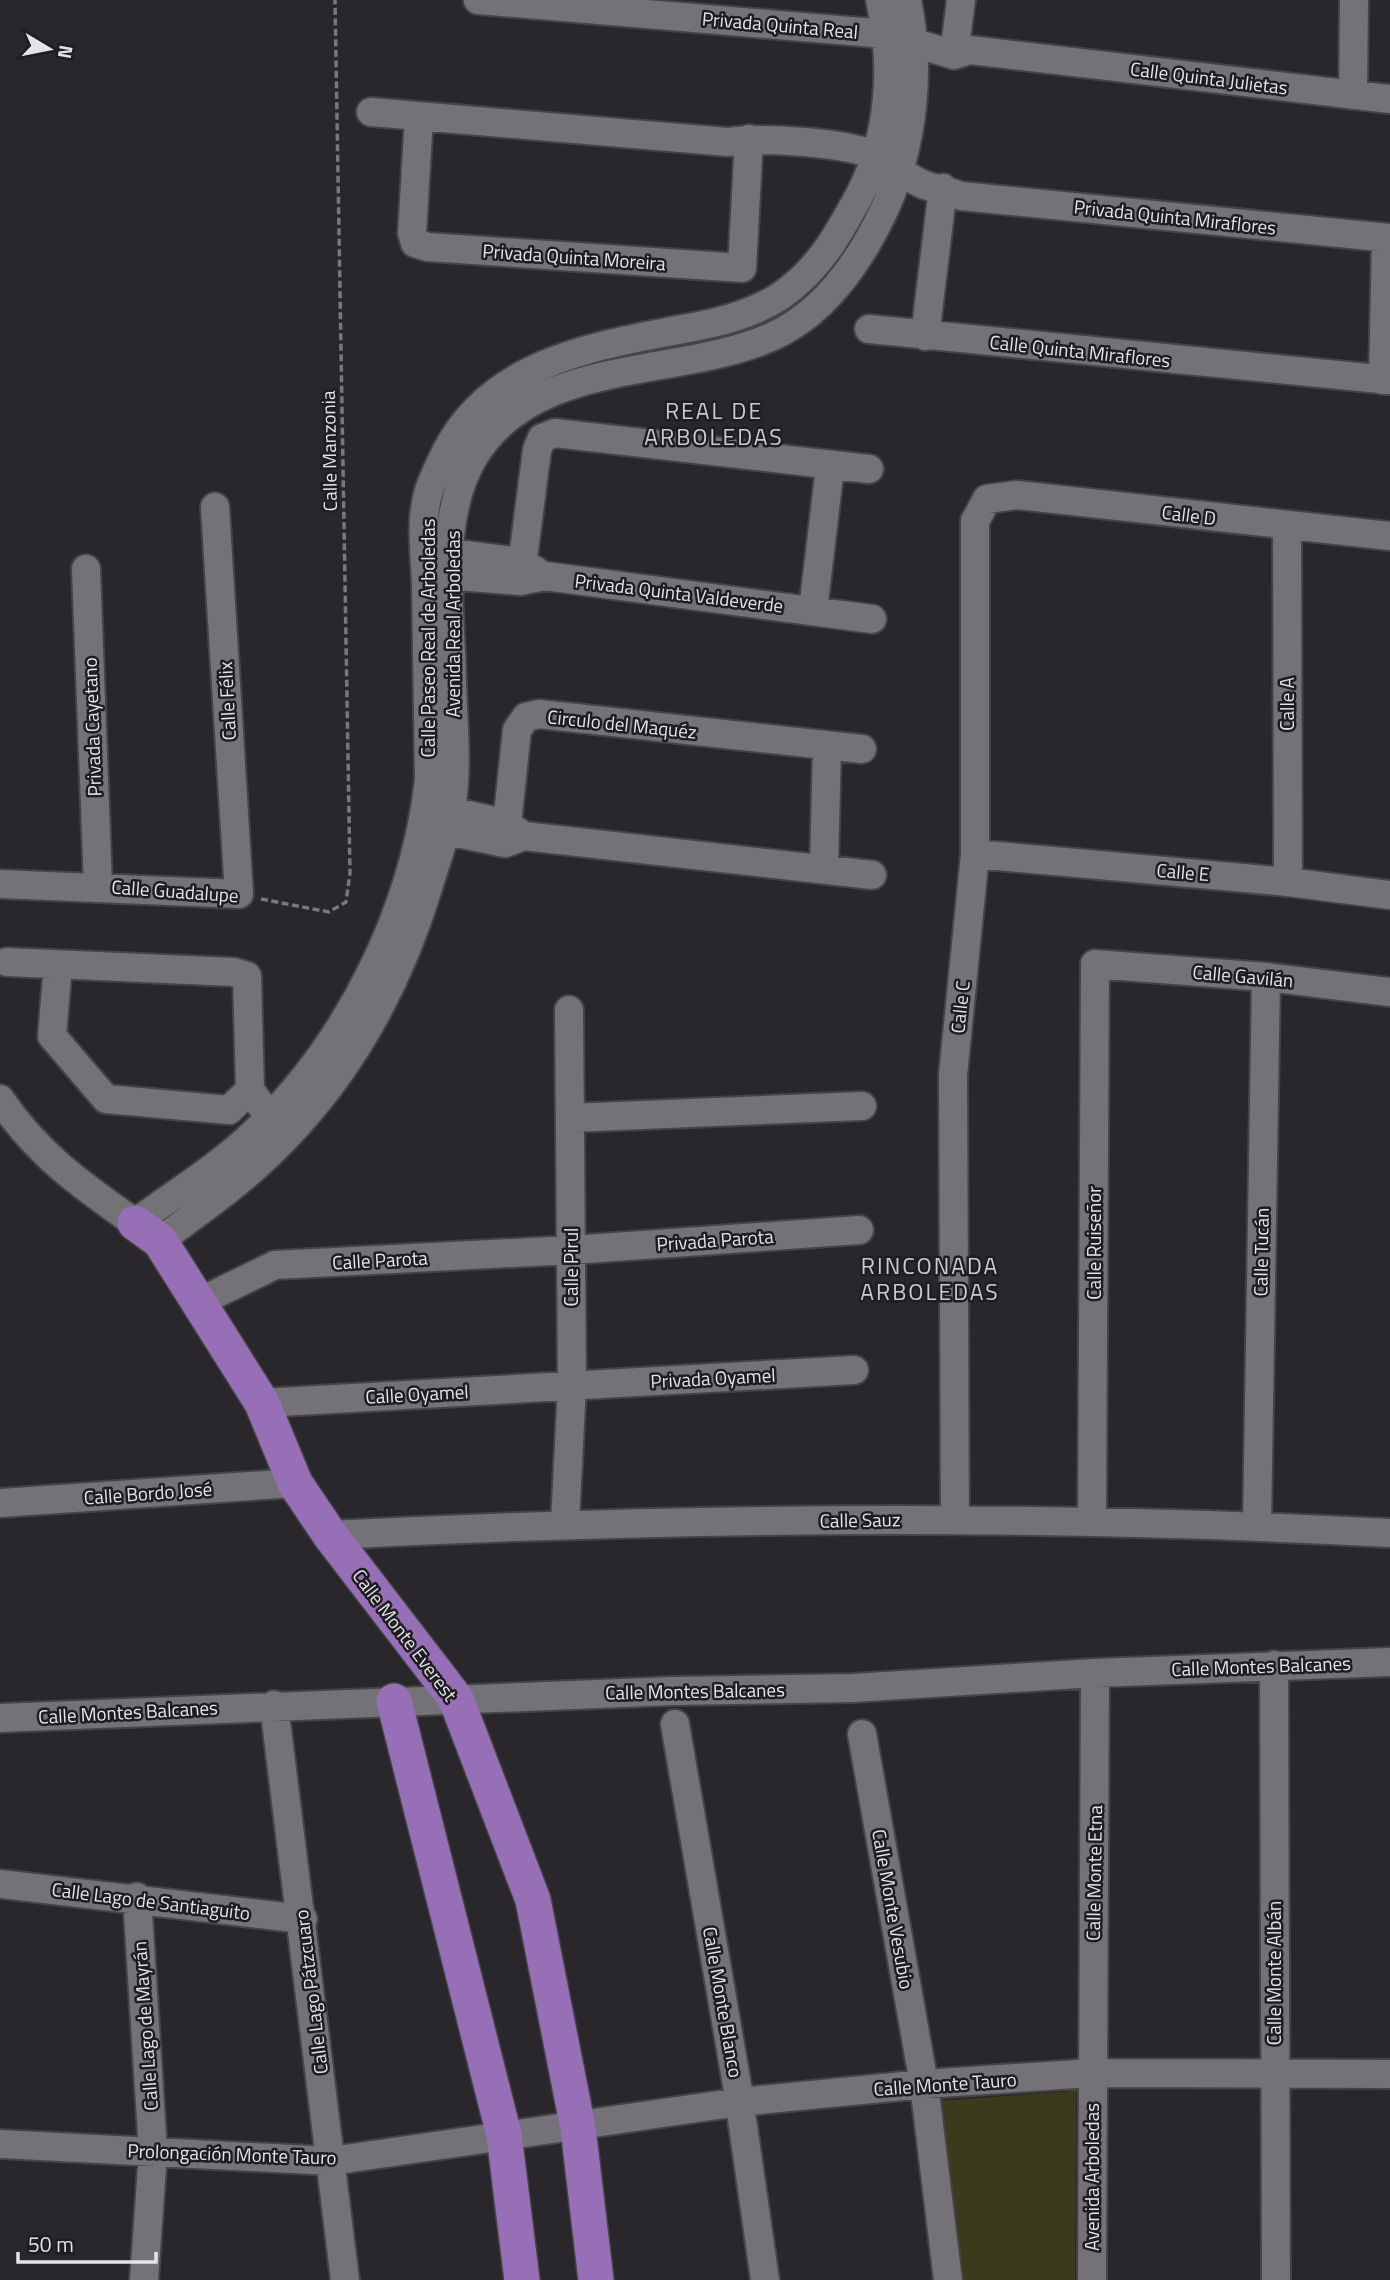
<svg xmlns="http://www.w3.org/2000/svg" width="1390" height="2280" font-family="'Titillium Web',sans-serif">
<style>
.green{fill:#3c3a1d}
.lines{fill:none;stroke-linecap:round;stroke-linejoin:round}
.minor-casing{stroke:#444346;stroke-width:32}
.major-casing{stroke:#444346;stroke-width:38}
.path{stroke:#79777c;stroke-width:3.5;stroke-dasharray:7 3.5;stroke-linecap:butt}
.minor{stroke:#747177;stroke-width:28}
.major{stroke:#966fb7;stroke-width:35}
.labels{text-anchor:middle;stroke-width:5;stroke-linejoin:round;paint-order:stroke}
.street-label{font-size:19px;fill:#e4e3e6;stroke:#201d22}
.quarter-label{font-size:23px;letter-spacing:2px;fill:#ccc9cf;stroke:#201d22}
</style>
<rect width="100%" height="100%" fill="#29272c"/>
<path class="green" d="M1076 2091 1075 2280H958L936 2101Z"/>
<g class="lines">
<defs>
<path id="minor" d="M478 0 886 34 954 55 970 50 1390 99
M954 55 961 0
M1353 95 1354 0
M371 112 728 142C761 137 849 142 878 157 893 164 905 176 920 183 932 189 947 190 961 196L1390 238
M419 117 412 233 415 243 428 247 742 268 749 139
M869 329 1390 380
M925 336 943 188
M1383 380 1386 238
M1287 527 1288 882
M433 551 522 562 536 571
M86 569 98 886
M432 574 520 581 545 576 872 619
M520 581 537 450 542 438 555 433 869 469
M813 610 830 467
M434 807 507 824 521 834
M428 827 505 843 524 836 872 875
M505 843 517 730 526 717 539 714 862 749
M975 854 1288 882 1390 895
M824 867 827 747
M0 884 239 894 215 507
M7 962 233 972 247 976 250 1090 280 1132
M58 965 52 1036 106 1099 229 1110 250 1090
M0 1099C37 1154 81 1185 135 1223 174 1194 219 1167 254 1133 349 1043 414 910 429 780 428 715 427 649 426 584 425 556 420 521 428 494 432 480 440 464 447 450 490 367 583 348 667 332 706 325 748 318 782 295 819 269 838 235 859 196 890 138 895 64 880 0
M570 1118 862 1106
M160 1241C196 1213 235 1187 268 1155 345 1082 397 989 428 888 437 857 450 826 453 794 457 757 453 718 452 681 451 611 436 522 473 458 533 356 676 379 771 337 826 313 862 258 886 206 914 142 921 68 907 0
M199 1302 275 1265 571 1250 859 1230
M262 1403 854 1370
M0 1503 295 1483
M955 1519 953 1075 975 854V521L987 499 1017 495 1390 536
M1092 1522 1095 964 1266 977 1390 992
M565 1523 572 1385 569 1010
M1257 1526 1266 977
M330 1535C683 1517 1037 1514 1390 1533
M1274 1665 1276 2280
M274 1705 345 2280
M0 1718 673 1691 853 1688 1095 1673 1390 1662
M675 1724 738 2091 765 2280
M862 1734 924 2084 948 2280
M0 1884 303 1919
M137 1897 153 2152 144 2280
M0 2144 331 2161 739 2102 924 2084 1092 2073 1390 2074
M1092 2280 1095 1673"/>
<path id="major" d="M135 1223 160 1241 262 1403 295 1483 330 1535 456 1699 533 1900 578 2128 596 2280
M394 1701 504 2135 522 2280"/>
</defs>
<use href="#minor" class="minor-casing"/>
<use href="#major" class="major-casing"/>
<path class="path" d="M261 899 329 912 346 902 350 873 335 0"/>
<use href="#minor" class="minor"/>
<use href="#major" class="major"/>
</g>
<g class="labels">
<g class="street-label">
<text transform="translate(780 25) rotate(5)" y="7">Privada Quinta Real</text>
<text transform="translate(1209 78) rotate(7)" y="7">Calle Quinta Julietas</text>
<text transform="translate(1175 217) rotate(6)" y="7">Privada Quinta Miraflores</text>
<text transform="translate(574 257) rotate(4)" y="7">Privada Quinta Moreira</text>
<text transform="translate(1080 351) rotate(6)" y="7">Calle Quinta Miraflores</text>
<text transform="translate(329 451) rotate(-91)" y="7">Calle Manzonia</text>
<text transform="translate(1189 515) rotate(7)" y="7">Calle D</text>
<text transform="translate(679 593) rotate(7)" y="7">Privada Quinta Valdeverde</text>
<text transform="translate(453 624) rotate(-90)" y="7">Avenida Real Arboledas</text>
<text transform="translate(428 638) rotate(-90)" y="7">Calle Paseo Real de Arboledas</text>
<text transform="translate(227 701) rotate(-93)" y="7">Calle Félix</text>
<text transform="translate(1287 704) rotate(-90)" y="7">Calle A</text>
<text transform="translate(622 724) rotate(6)" y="7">Circulo del Maquéz</text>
<text transform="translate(92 727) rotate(-92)" y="7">Privada Cayetano</text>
<text transform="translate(1183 872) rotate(5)" y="7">Calle E</text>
<text transform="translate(175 891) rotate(4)" y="7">Calle Guadalupe</text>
<text transform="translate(1243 976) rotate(5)" y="7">Calle Gavilán</text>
<text transform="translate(960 1007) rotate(-84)" y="7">Calle C</text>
<text transform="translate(715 1240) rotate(-4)" y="7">Privada Parota</text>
<text transform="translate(1094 1243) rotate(-90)" y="7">Calle Ruiseñor</text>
<text transform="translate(1261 1252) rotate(-89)" y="7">Calle Tucán</text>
<text transform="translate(380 1260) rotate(-3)" y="7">Calle Parota</text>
<text transform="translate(571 1267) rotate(-90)" y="7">Calle Pirul</text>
<text transform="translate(713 1378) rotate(-3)" y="7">Privada Oyamel</text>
<text transform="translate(417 1394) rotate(-3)" y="7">Calle Oyamel</text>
<text transform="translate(148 1493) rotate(-4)" y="7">Calle Bordo José</text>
<text transform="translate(860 1520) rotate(-1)" y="7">Calle Sauz</text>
<text transform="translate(405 1635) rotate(53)" y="7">Calle Monte Everest</text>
<text transform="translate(1261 1666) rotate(-2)" y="7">Calle Montes Balcanes</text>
<text transform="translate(695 1691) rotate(-1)" y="7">Calle Montes Balcanes</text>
<text transform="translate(128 1712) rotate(-3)" y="7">Calle Montes Balcanes</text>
<text transform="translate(1094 1873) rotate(-89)" y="7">Calle Monte Etna</text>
<text transform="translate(151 1901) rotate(7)" y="7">Calle Lago de Santiaguito</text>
<text transform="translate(893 1909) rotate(80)" y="7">Calle Monte Vesubio</text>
<text transform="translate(1274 1973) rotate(-90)" y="7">Calle Monte Albán</text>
<text transform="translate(311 1992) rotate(-97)" y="7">Calle Lago Pátzcuaro</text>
<text transform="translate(723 2002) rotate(80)" y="7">Calle Monte Blanco</text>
<text transform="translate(145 2026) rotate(-94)" y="7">Calle Lago de Mayrán</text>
<text transform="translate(945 2084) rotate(-4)" y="7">Calle Monte Tauro</text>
<text transform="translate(232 2154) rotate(2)" y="7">Prolongación Monte Tauro</text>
<text transform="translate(1092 2177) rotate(-90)" y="7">Avenida Arboledas</text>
</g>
<g class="quarter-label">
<text x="714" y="419">REAL DE<tspan x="714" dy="26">ARBOLEDAS</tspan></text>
<text x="930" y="1274">RINCONADA<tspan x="930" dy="26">ARBOLEDAS</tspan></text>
</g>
</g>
<g transform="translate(49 49) rotate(100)" stroke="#201d22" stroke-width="5" paint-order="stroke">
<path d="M0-5L12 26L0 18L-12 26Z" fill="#e4e3e6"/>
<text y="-10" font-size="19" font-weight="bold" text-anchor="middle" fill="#e4e3e6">N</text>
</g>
<path d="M18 2252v10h138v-10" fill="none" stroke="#e4e3e6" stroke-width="3.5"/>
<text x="28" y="2252" font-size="21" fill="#e4e3e6" stroke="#201d22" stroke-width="5" paint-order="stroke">50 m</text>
</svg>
